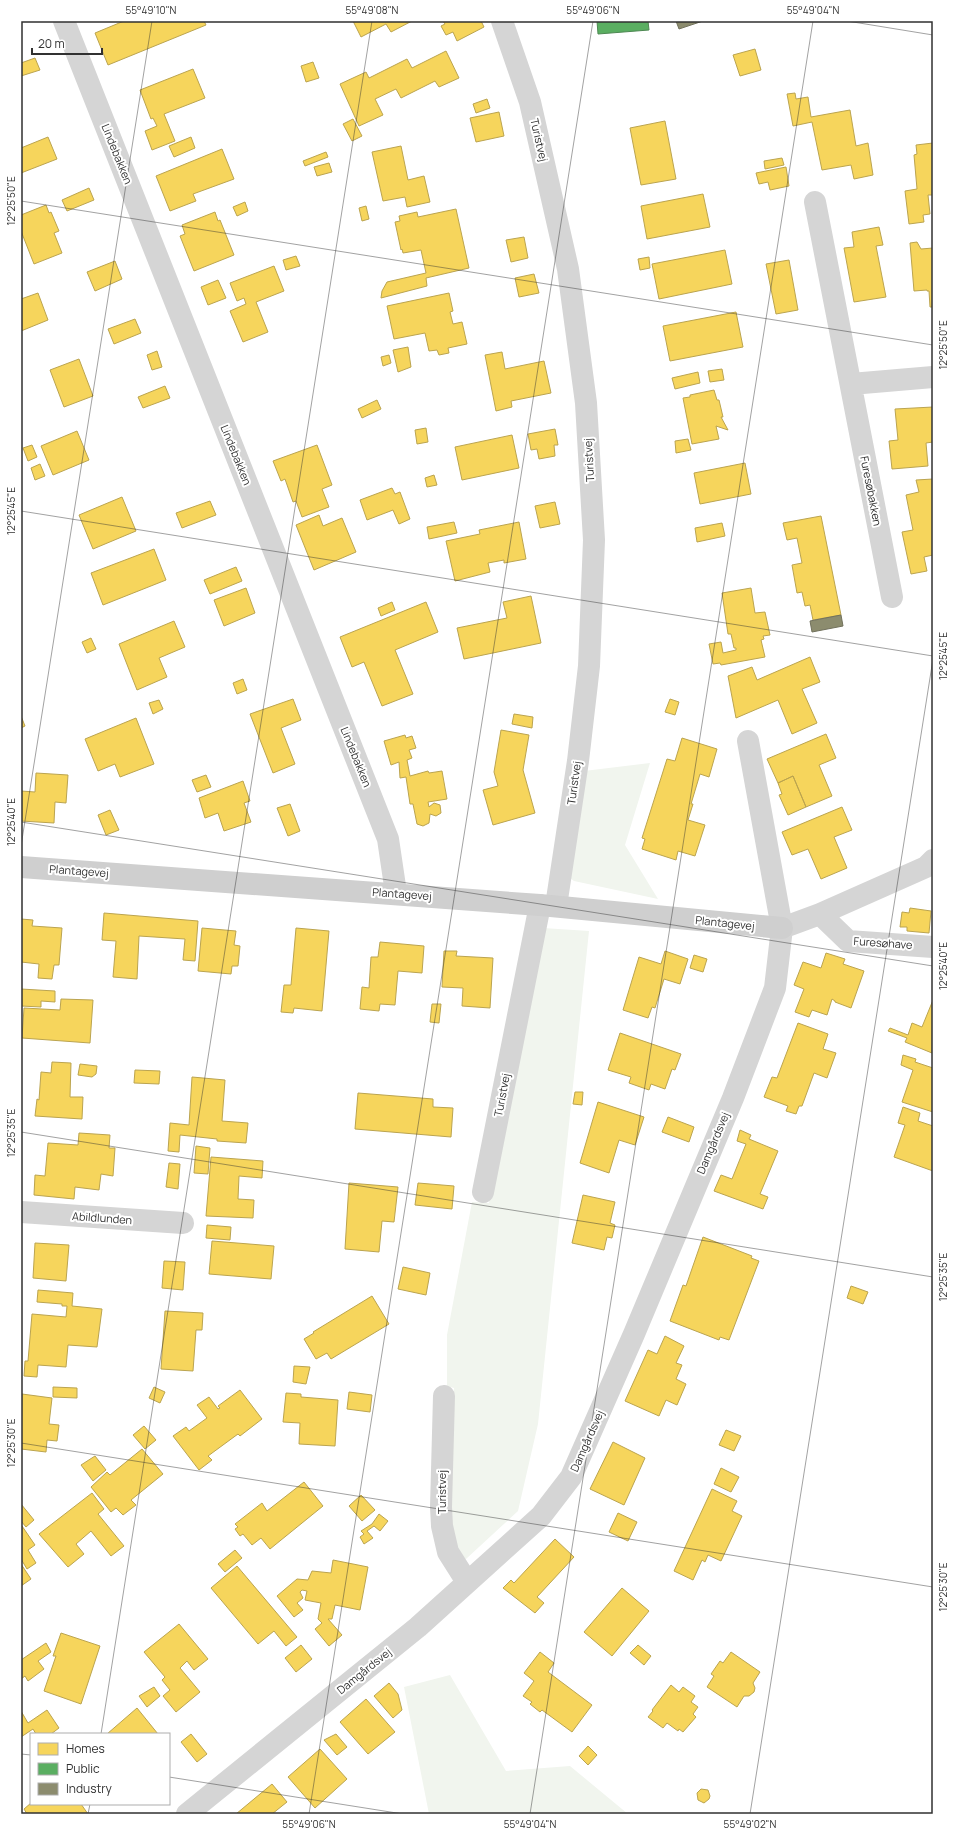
<svg xmlns="http://www.w3.org/2000/svg" width="954" height="1835" font-family="Manrope,sans-serif">
<style>
.green{fill:#f1f5ee}
.homes{fill:#f6d55c;stroke:#bba44f}
.public{fill:#5aae61;stroke:#4e8853}
.industry{fill:#8c8c6e;stroke:#71715c}
.lines{fill:none;stroke-linecap:round;stroke-linejoin:round}
.street{stroke:#d5d5d5;stroke-width:22}
.secondary{stroke:#cfcfcf;stroke-width:22}
.ticks{fill:none;stroke:#313131;stroke-width:1;stroke-opacity:0.45}
.labels{text-anchor:middle;stroke-width:4;stroke-linejoin:round;paint-order:stroke}
.street-label{font-size:11px;fill:#313131;stroke:#fff}
.neatline{fill:none;stroke:#313131;stroke-width:1.5}
.ticks-label{font-size:10px;text-anchor:middle;fill:#313131}
</style>
<rect width="100%" height="100%" fill="#fff"/>
<path class="green" d="M650 763 625 845 658 899 574 881 570 878 584 771Z
M543 928 589 931 538 1424 518 1511 466 1559 458 1557 453 1552 447 1455 454 1388 447 1386V1335L472 1202 489 1203 491 1182Z
M450 1675 506 1771 570 1766 628 1814H429L404 1687Z"/>
<path class="homes" d="M124 21H204L206 25 108 65 95 33Z
M353 21H412L391 32 386 24 361 37Z
M443 21H481L484 27 457 41 453 32 446 35 441 26 445 24Z
M755 49 761 70 740 76 733 55Z
M446 51 459 78 439 87 435 81 401 98 396 89 375 99 383 115 359 126 340 84 366 72 369 78 407 59 412 68Z
M35 58 40 70 21 76V63Z
M313 62 319 78 306 82 301 66Z
M193 69 205 98 164 114 175 141 152 150 145 131 157 126 153 118 151 119 140 90Z
M795 93 796 99 808 97 811 117 850 110 856 146 868 143 873 175 854 179 851 165 822 170 812 122 793 126 787 94Z
M487 99 490 108 476 113 473 104Z
M499 112 504 136 476 142 470 118Z
M353 119 362 136 352 141 343 124Z
M665 121 676 179 641 185 630 128Z
M48 137 57 159 21 173V148Z
M191 137 195 148 174 157 169 146Z
M933 143V195H928L930 214 923 215 924 222 909 224 905 191 917 189 914 155 917 154 916 145Z
M401 146 408 180 424 176 430 202 407 207 405 197 383 201 372 152Z
M222 149 234 179 193 194 196 201 170 211 156 176Z
M326 152 328 157 305 166 303 161Z
M782 158 784 165 765 169 764 161Z
M329 163 332 172 317 176 314 167Z
M786 167 789 186 770 190 768 182 759 184 756 173Z
M89 188 94 200 67 211 62 200Z
M703 194 710 227 647 239 641 206Z
M245 202 248 211 237 216 233 207Z
M46 205 49 213 51 212 59 231 54 233 62 253 34 264 21 231V215Z
M366 206 369 219 362 221 359 208Z
M456 209 469 268 426 278 427 286 381 298 382 291 387 282 426 273 421 250 403 253 402 249 401 250 395 222 400 221 399 216 417 212 418 217Z
M215 212 218 221 220 220 234 255 194 271 180 236 185 234 182 225Z
M879 227 883 245 876 246 886 297 854 302 844 248 854 247 852 232Z
M524 237 528 258 511 262 506 240Z
M917 242 921 249 933 248V307H930L929 291H927V290L914 291 910 243Z
M725 250 732 284 659 299 652 264Z
M296 256 300 266 286 270 283 260Z
M649 257 650 268 640 270 638 259Z
M789 260 798 310 776 314 766 264Z
M115 261 122 279 95 291 87 272Z
M274 266 284 291 256 302 268 332 243 342 230 311 246 304 244 298 237 301 230 283Z
M534 274 539 293 519 297 515 278Z
M218 280 226 298 208 305 201 287Z
M38 293 48 320 21 331V299Z
M449 293 453 311 450 312 453 324 462 322 467 344 448 348 449 353 439 355 437 350 429 351 425 333 394 339 387 306Z
M736 312 743 347 670 361 663 326Z
M135 319 141 333 114 344 108 329Z
M408 347 411 367 398 372 393 350Z
M157 351 162 367 152 370 147 355Z
M502 352 505 369 544 361 551 393 511 401 512 407 496 411 485 355Z
M389 355 391 363 383 366 381 357Z
M79 359 93 396 64 407 50 370Z
M722 369 724 380 710 382 708 371Z
M698 372 700 383 675 389 672 378Z
M165 386 170 398 143 408 138 397Z
M714 390 717 400H719L723 417H721L728 430 716 426 719 439 692 444 683 398 690 397V395Z
M377 400 381 409 362 418 358 409Z
M933 407V442L926 443 928 466 892 469 889 441 898 440 895 409Z
M426 428 428 442 417 444 415 430Z
M555 429 558 445H554L555 456 539 459 537 449 531 450 528 434Z
M77 431 89 460 53 475 41 446Z
M512 435 519 468 462 480 455 447Z
M688 439 691 450 676 453 675 441Z
M32 445 37 457 28 461 23 448Z
M317 445 332 485 322 489 329 507 302 517 296 501 293 502 285 479 281 481 273 461Z
M745 463 751 494 700 504 694 473Z
M40 464 45 476 35 480 31 468Z
M434 475 437 485 427 487 425 478Z
M933 479V555L924 557 927 571 911 574 902 532 913 530 906 495 919 492 916 480Z
M392 488 395 494 400 492 410 519 399 524 393 510 367 520 360 500Z
M122 497 136 531 93 549 79 515Z
M210 501 216 515 182 528 176 513Z
M555 502 560 524 540 528 535 506Z
M319 515 323 526 342 518 356 552 314 570 296 525Z
M821 516 841 615 813 620 810 605 805 606 802 592 797 593 792 565 802 563 797 538 787 540 783 523Z
M454 522 457 533 429 539 427 527Z
M519 522 526 559 504 563V560L488 563 490 572 455 581 446 541 480 534 479 530Z
M722 523 725 536 697 542 695 528Z
M154 549 166 580 103 605 91 573Z
M236 567 242 581 210 594 204 580Z
M246 588 255 613 224 626 214 600Z
M751 588 755 613 765 612 770 635 763 636 764 639 761 640 765 657 721 665 720 663 713 664 709 644 721 642 723 653 736 650V648H734L731 634H728L722 593Z
M531 596 541 643 464 659 457 628 507 618 503 602Z
M392 602 395 610 381 616 378 608Z
M426 602 438 632 395 650 413 694 382 706 364 662 352 667 340 637Z
M174 621 185 647 159 658 167 677 137 690 119 644Z
M91 638 96 649 87 653 82 642Z
M810 657 820 682 802 689 817 723 792 734 778 700 736 718 728 676 752 667 757 680Z
M243 679 247 690 237 694 233 683Z
M293 699 301 720 281 728 295 764 273 773 250 714Z
M670 699 679 702 675 715 665 712Z
M159 700 163 709 153 714 149 703Z
M514 714 533 717 532 728 512 724Z
M21 716 25 726 21 728Z
M136 718 154 764 120 777 115 764 98 771 85 739Z
M501 730 529 735 523 770 535 813 493 825 483 790 498 786 494 772Z
M826 734 836 758 819 765 832 796 806 807 793 776 778 783 767 759Z
M405 735 406 738 412 736 416 748 409 750 412 758 407 760 410 776 428 771 429 773 442 771 447 799 428 802 429 807 434 803 440 805 441 813 436 816 430 814 429 823 423 826 417 824 413 804H410L406 777 400 778 399 762 391 765 384 741Z
M682 738 717 749 709 777 700 774 691 804H693L688 820 705 825 695 856 678 851 676 860 642 849 645 839 642 838 667 759 675 761Z
M36 773 68 775 66 803 55 802 54 823 21 821V791L35 792Z
M206 775 211 787 197 792 192 780Z
M793 776 806 807 788 815 779 795 782 794 778 783Z
M243 781 250 801 244 803 251 822 224 831 218 813 205 818 199 798Z
M290 804 300 831 288 836 277 808Z
M842 807 852 830 834 837 847 868 821 879 808 849 792 855 782 832Z
M110 810 119 830 106 835 98 815Z
M910 908 931 911 929 933 907 931V927H900L902 912 909 913Z
M104 913 198 921 195 961 183 960 185 939 139 936 137 979 113 977 116 941 102 940Z
M21 919 33 920 32 926 62 928 59 965H54L52 979 38 978 39 964 21 962Z
M202 928 236 931 234 945 240 946 238 966H232L231 974 198 971Z
M296 928 329 931 322 1011 294 1008 293 1013 281 1012 284 985H291Z
M380 942 424 946 422 973 398 971 395 1005 380 1004 379 1011 360 1009 362 987 369 988 371 957H378Z
M444 951H457L456 956 493 958 490 1008 462 1006 463 988 442 987Z
M665 951 688 959 680 984 664 979 655 1008 652 1007 648 1018 623 1010 639 957 661 964Z
M826 953 845 959 843 964 864 971 851 1008 835 1002V1001L832 999 827 1015 812 1010 809 1017 795 1012 804 989 794 985 803 962 821 968Z
M694 955 707 959 703 972 690 968Z
M21 989 55 991V1002L41 1001V1007L21 1006Z
M61 999 93 1000 90 1043 22 1038 24 1008 60 1010Z
M933 1000 932 1053 905 1042 907 1038 888 1031 890 1028 908 1035 912 1023 922 1027Z
M432 1004H441L439 1023 430 1022Z
M798 1023 828 1034 823 1049 836 1053 827 1078 814 1073 802 1106H799L796 1114 786 1111 788 1106 764 1097 772 1077 777 1078Z
M620 1033 681 1054 675 1070 672 1069 665 1089 651 1084 649 1090 629 1083 631 1077 608 1070Z
M903 1055 916 1059 915 1062 933 1068V1112L902 1102 913 1070 901 1065Z
M52 1062 71 1063 70 1097H83L82 1119 35 1116 37 1099 39 1100 41 1072 51 1073Z
M80 1064 97 1066 96 1074 92 1077 78 1075Z
M135 1070 160 1071 159 1084 134 1083Z
M192 1077 225 1080 222 1121 248 1123 246 1143 217 1141V1139L180 1135 179 1152 168 1151 170 1123 189 1125Z
M575 1092H583L582 1105 573 1104Z
M358 1093 433 1099V1107L453 1108 451 1137 355 1129Z
M598 1102 644 1117 635 1145 619 1140 609 1173 580 1163Z
M903 1107 920 1113 918 1121 933 1126V1171L894 1157 905 1125 898 1123Z
M668 1117 694 1127 689 1142 662 1132Z
M740 1130 751 1135 749 1139 778 1151 760 1194 768 1197 763 1209 714 1191 721 1175 732 1179 746 1144 737 1141Z
M79 1133 110 1135 109 1148H115L113 1176 101 1174 99 1190 75 1187 74 1199 34 1195 35 1175 45 1176 48 1143 78 1145Z
M196 1146 210 1148 208 1174 194 1173Z
M211 1157 263 1161 262 1178 239 1176 238 1199 254 1200 253 1218 206 1216Z
M169 1163 180 1164 178 1189 166 1187Z
M349 1183 398 1187 394 1222 382 1221 379 1252 345 1249Z
M418 1183 454 1186 452 1209 415 1205Z
M583 1195 615 1202 610 1223 615 1225 612 1238 607 1237 604 1250 572 1243Z
M207 1225 231 1227 230 1240 206 1238Z
M703 1237 752 1256 751 1258 759 1261 729 1340 720 1337 719 1340 670 1321 683 1285 686 1286Z
M212 1241 274 1246 271 1279 209 1274Z
M35 1243 69 1245 66 1281 33 1278Z
M164 1261 185 1262 183 1290 162 1288Z
M403 1267 430 1273 426 1295 398 1289Z
M851 1286 868 1292 863 1304 847 1298Z
M38 1290 73 1293 72 1306 102 1309 97 1347 68 1345 66 1367 38 1365 37 1377 24 1376 25 1361H28L32 1314 66 1317 67 1306H62V1304L37 1302Z
M372 1296 389 1324 331 1359 327 1353 316 1359 304 1339 314 1333 313 1332Z
M165 1311 203 1313 202 1330H196L193 1371 161 1369Z
M665 1336 684 1346 676 1363 682 1365 676 1379 686 1384 677 1405 666 1400 659 1416 625 1401 648 1350 657 1354Z
M294 1366 310 1367 306 1384 293 1382Z
M53 1387 77 1388V1398L53 1397Z
M154 1387 165 1392 160 1403 149 1398Z
M240 1390 262 1419 240 1436 238 1434 208 1456 212 1460 199 1470 173 1436 186 1427 189 1431 207 1418 197 1405 209 1397 218 1409 220 1408 218 1406Z
M349 1392 372 1395 370 1412 347 1409Z
M286 1393 301 1394V1397L338 1400 335 1446 299 1444 300 1423 283 1422Z
M22 1394 52 1398 49 1424 59 1425 57 1441 47 1440 46 1452 21 1449Z
M144 1426 156 1440 145 1449 133 1435Z
M726 1430 741 1436 734 1451 719 1445Z
M613 1442 645 1458 624 1505 590 1489Z
M142 1449 163 1474 131 1500 136 1505 123 1515 116 1508 111 1512 91 1487 107 1472 110 1475Z
M95 1456 106 1470 93 1481 81 1465Z
M721 1468 739 1477 731 1492 714 1484Z
M304 1482 323 1506 270 1549 261 1538 252 1545 243 1534 240 1536 235 1529 238 1527 235 1524 262 1503 267 1511Z
M712 1489 737 1501 732 1511 742 1516 721 1561 708 1555 705 1562 702 1560 693 1580 674 1571Z
M92 1493 104 1509 98 1514 124 1546 111 1556 91 1531 76 1544 84 1554 68 1567 39 1534Z
M361 1495 375 1510 362 1521 349 1506Z
M21 1504 34 1520 26 1527 21 1521Z
M618 1513 637 1522 628 1541 609 1532Z
M379 1514 388 1521 380 1531 374 1526 367 1531 373 1538 364 1544 360 1537 364 1534 361 1531 372 1524Z
M22 1526 35 1545 28 1550 36 1563 27 1569 21 1559Z
M555 1539 574 1557 537 1597 544 1603 535 1613 503 1588 511 1580 514 1583Z
M235 1550 242 1558 225 1572 218 1564Z
M333 1560 368 1567 360 1610 335 1605 332 1619H328L342 1635 329 1646 315 1629 322 1623 318 1619 321 1603 305 1600 307 1591 302 1590 300 1592 303 1598 297 1603 303 1610 294 1617 277 1596 297 1579 308 1580 312 1571 331 1573Z
M21 1564 31 1579 21 1586Z
M237 1566 297 1637 286 1646 274 1631 258 1644 211 1588Z
M622 1588 649 1611 612 1656 584 1632Z
M179 1624 208 1659 194 1670 187 1661 180 1668 200 1692 176 1712 163 1696 170 1690 162 1680 165 1677 144 1652Z
M61 1633 100 1646 81 1704 44 1691 56 1656H53Z
M46 1643 51 1652 38 1661 44 1669 28 1681 25 1676 21 1679V1660Z
M301 1645 312 1659 296 1672 285 1658Z
M638 1645 651 1656 644 1665 630 1653Z
M540 1652 554 1663 548 1672 592 1705 572 1732 542 1710 540 1712 530 1704 532 1702 523 1696 534 1681 524 1673Z
M731 1652 760 1672 753 1683 755 1688 754 1692 749 1696H744L737 1707 707 1687 714 1676 711 1674 720 1661 723 1663Z
M389 1683 398 1694 402 1710 393 1718 374 1696Z
M671 1685 679 1692 683 1687 695 1696 691 1702 698 1707 693 1714 696 1717 683 1732 679 1729 678 1731 667 1723 663 1728 648 1717 653 1711 652 1710Z
M154 1687 160 1696 147 1707 139 1696Z
M366 1699 395 1732 368 1754 340 1722Z
M137 1708 158 1734H107Z
M47 1710 59 1728 51 1734H36L33 1729 21 1737V1711L28 1723Z
M191 1734 207 1754 197 1762 181 1742Z
M336 1734 347 1747 337 1755 324 1740Z
M588 1746 597 1755 588 1765 579 1756Z
M320 1749 347 1779 315 1808 288 1777Z
M272 1784 287 1802 272 1814H236Z
M701 1789 708 1790 710 1796 709 1799 704 1803 698 1800 697 1793Z
M31 1803 81 1804 88 1814H27L24 1809Z"/>
<path class="public" d="M597 21H648L649 30 598 34Z"/>
<path class="industry" d="M676 21H703L679 29Z
M841 615 843 626 812 632 810 621Z"/>
<g class="lines">
<path class="street" d="M64 21 388 839 396 893
M502 21 530 102 568 269 586 403 594 540 589 666 578 761 556 906
M815 202 892 597
M851 384 933 377
M820 914 848 941 933 947
M782 928 820 914 926 867 933 860
M483 1192 540 905
M21 1212 183 1223
M444 1396 441 1507 442 1526 448 1552 467 1582
M187 1814 418 1627 541 1516 571 1477 634 1334 733 1098 775 988 782 928 748 741"/>
<path class="secondary" d="M21 867 540 905 782 928"/>
</g>
<path class="ticks" d="M847 21 933 35M21 201 933 345M21 511 933 656M21 822 933 966M21 846 152 21M21 1132 933 1277M21 1443 933 1587M101 1734 372 21M21 1754 31 1755M169 1777 403 1814M88 1814 90 1804M309 1814 593 21M530 1814 813 21M750 1814 933 659"/>
<g class="labels">
<g class="street-label">
<text transform="translate(539 140) rotate(77)" y="4">Turistvej</text>
<text transform="translate(117 154) rotate(68)" y="4">Lindebakken</text>
<text transform="translate(236 455) rotate(68)" y="4">Lindebakken</text>
<text transform="translate(589 460) rotate(-93)" y="4">Turistvej</text>
<text transform="translate(871 491) rotate(79)" y="4">Furesøbakken</text>
<text transform="translate(356 757) rotate(68)" y="4">Lindebakken</text>
<text transform="translate(574 783) rotate(-82)" y="4">Turistvej</text>
<text transform="translate(79 871) rotate(4)" y="4">Plantagevej</text>
<text transform="translate(402 894) rotate(4)" y="4">Plantagevej</text>
<text transform="translate(725 923) rotate(6)" y="4">Plantagevej</text>
<text transform="translate(883 943) rotate(4)" y="4">Furesøhave</text>
<text transform="translate(502 1095) rotate(-79)" y="4">Turistvej</text>
<text transform="translate(713 1143) rotate(-67)" y="4">Damgårdsvej</text>
<text transform="translate(102 1218) rotate(4)" y="4">Abildlunden</text>
<text transform="translate(587 1441) rotate(-66)" y="4">Damgårdsvej</text>
<text transform="translate(442 1492) rotate(-90)" y="4">Turistvej</text>
<text transform="translate(364 1671) rotate(-39)" y="4">Damgårdsvej</text>
</g>
</g>
<rect width="954" height="1835" fill="none" stroke="#ffffff" stroke-width="44"/>
<rect x="30" y="1733" width="140" height="72" fill="#ffffff" stroke="#adadad"/>
<rect x="38" y="1743" width="20" height="12" fill="#f6d55c" stroke="#adadad"/>
<text x="66" y="1753" font-size="12" fill="#313131">Homes</text>
<rect x="38" y="1763" width="20" height="12" fill="#5aae61" stroke="#adadad"/>
<text x="66" y="1773" font-size="12" fill="#313131">Public</text>
<rect x="38" y="1783" width="20" height="12" fill="#8c8c6e" stroke="#adadad"/>
<text x="66" y="1793" font-size="12" fill="#313131">Industry</text>
<path d="M32 48v6h70v-6" fill="none" stroke="#313131" stroke-width="2"/>
<text x="38" y="48" font-size="12" fill="#313131" stroke="#ffffff" stroke-width="3" paint-order="stroke">20 m</text>
<rect x="22" y="22" width="910" height="1791" class="neatline"/>
<g class="ticks-label">
<text x="151" y="14">55°49'10"N</text>
<text x="372" y="14">55°49'08"N</text>
<text x="593" y="14">55°49'06"N</text>
<text x="813" y="14">55°49'04"N</text>
<text transform="translate(11 201) rotate(-90)" y="4">12°25'50"E</text>
<text transform="translate(943 345) rotate(-90)" y="4">12°25'50"E</text>
<text transform="translate(11 511) rotate(-90)" y="4">12°25'45"E</text>
<text transform="translate(943 656) rotate(-90)" y="4">12°25'45"E</text>
<text transform="translate(11 822) rotate(-90)" y="4">12°25'40"E</text>
<text transform="translate(943 966) rotate(-90)" y="4">12°25'40"E</text>
<text transform="translate(11 1133) rotate(-90)" y="4">12°25'35"E</text>
<text transform="translate(943 1277) rotate(-90)" y="4">12°25'35"E</text>
<text transform="translate(11 1443) rotate(-90)" y="4">12°25'30"E</text>
<text transform="translate(943 1587) rotate(-90)" y="4">12°25'30"E</text>
<text x="309" y="1828">55°49'06"N</text>
<text x="530" y="1828">55°49'04"N</text>
<text x="750" y="1828">55°49'02"N</text>
</g>
</svg>
